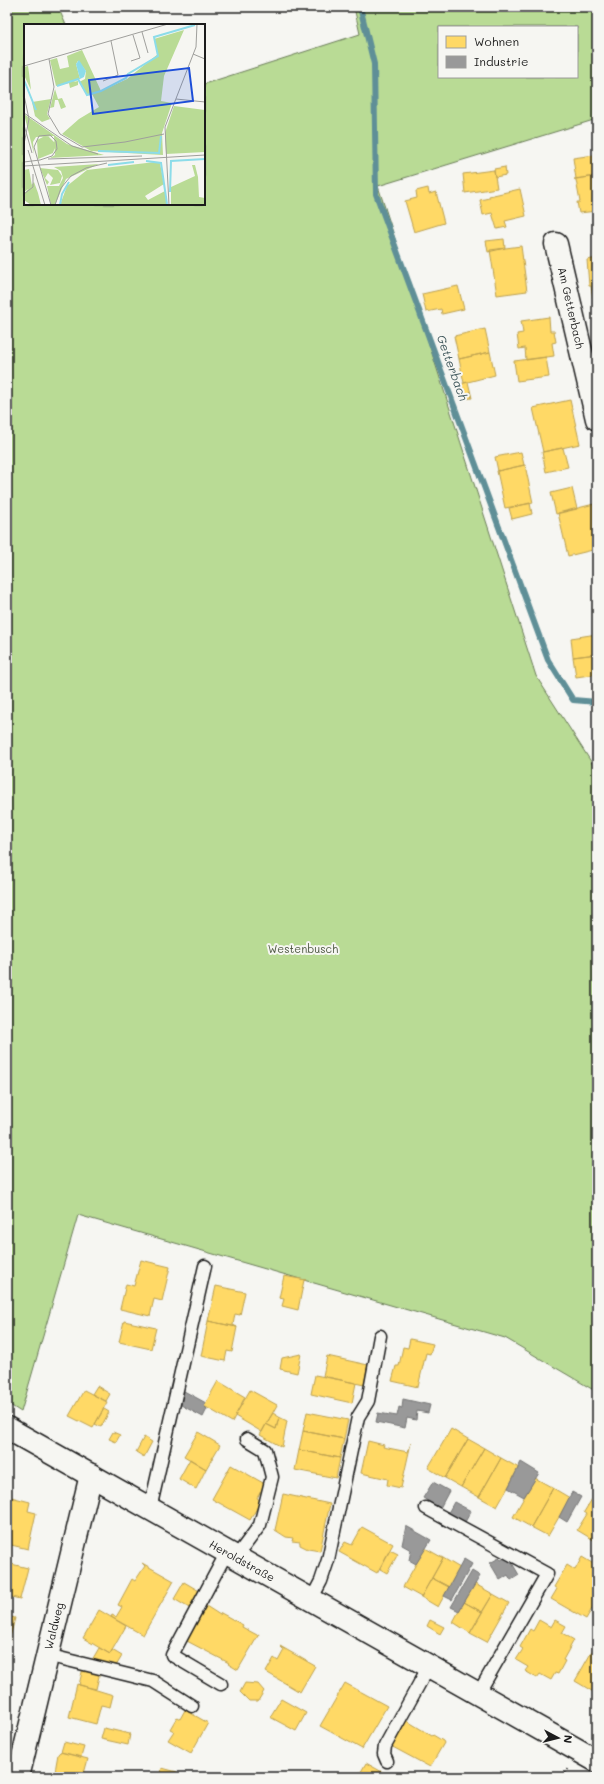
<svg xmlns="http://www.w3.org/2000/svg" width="604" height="1784" font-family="Mali,sans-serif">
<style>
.green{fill:#b9db95;stroke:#6a7c58;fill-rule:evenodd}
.homes{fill:#ffd966;stroke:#bba050}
.industry{fill:#999;stroke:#747474}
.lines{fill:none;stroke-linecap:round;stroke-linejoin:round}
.stream{stroke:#5f8f97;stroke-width:6}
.lane-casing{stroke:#1c1c1c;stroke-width:15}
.street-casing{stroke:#1c1c1c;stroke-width:25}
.secondary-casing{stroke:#1c1c1c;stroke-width:25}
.path{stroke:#1c1c1c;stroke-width:2.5;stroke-dasharray:1 3;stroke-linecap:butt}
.lane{stroke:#f6f6f2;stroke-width:12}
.street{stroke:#f6f6f2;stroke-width:22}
.secondary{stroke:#f6f6f2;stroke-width:22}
.labels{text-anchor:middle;stroke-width:4;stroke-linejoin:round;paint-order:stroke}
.street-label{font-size:11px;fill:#1c1c1c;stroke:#f6f6f2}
.park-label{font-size:11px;fill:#4b5540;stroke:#f6f6f2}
.water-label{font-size:12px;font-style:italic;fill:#3e565a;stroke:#f6f6f2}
.inset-river{fill:none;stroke:#8cdce9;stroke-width:2}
.inset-road{fill:none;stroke:#9f9f9c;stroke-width:1}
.view{fill:#1d4ed8;fill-opacity:0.15;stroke:#1d4ed8;stroke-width:2}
.inset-edge{fill:none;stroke:#1c1c1c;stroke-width:2}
</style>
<rect width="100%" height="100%" fill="#f6f6f2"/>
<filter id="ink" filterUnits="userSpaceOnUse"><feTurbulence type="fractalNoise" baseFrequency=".025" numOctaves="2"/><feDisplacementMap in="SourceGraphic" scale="8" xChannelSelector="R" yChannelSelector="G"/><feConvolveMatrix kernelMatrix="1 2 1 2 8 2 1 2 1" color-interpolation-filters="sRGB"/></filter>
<g filter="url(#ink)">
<path class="green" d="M7 7H58L66 25H25V204H204V84L360 34 354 7H597V119L378 186 536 676 597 771V1392L505 1338 78 1215 21 1412 7 1403ZM439 27H577V77H439Z"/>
<path class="homes" d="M594 155 597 176 576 179 573 158Z
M505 167 506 175 495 177 494 169Z
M494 170 497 188 465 193 463 174Z
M597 176V211L579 213 577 202H580L576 180 574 179Z
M428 188 429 194 436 192 444 223 414 232 405 201 417 198 416 191Z
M520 189 526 216 505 221 507 227 497 229 492 213 483 215 480 200 489 198V196Z
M504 239 505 248 488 252 486 241Z
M521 246 527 291 497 295 490 250Z
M597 258V297L593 298 591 286H589L587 260Z
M458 286 464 309 442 314 441 309 426 312 422 294Z
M549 317 550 331H554L556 342 552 343 554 356 526 360 525 348 519 349 517 334 523 333 521 321Z
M485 329 490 352 459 359 454 336Z
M490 352 495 375 464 383 459 359Z
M546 357 549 377 517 381 514 361Z
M468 382 472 398 463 399 460 384Z
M570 400 580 444 543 452 533 408Z
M563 448 568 467 546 472 542 452Z
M521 452 524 465 498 471 495 457Z
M525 465 533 503 505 508 497 471Z
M572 488 577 509 556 514 551 493Z
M530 503 532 514 512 519 509 508Z
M594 504 597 515V549L568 556 558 513Z
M597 634V654L573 657 571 638Z
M597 654V674L576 677 573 657Z
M141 1260 170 1267 162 1301 154 1299 150 1316 120 1309 126 1284 134 1286Z
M284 1276 306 1280H304L298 1310 282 1306 284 1299 279 1298Z
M216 1286 245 1292 240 1315 235 1314 233 1325 237 1327 208 1321Z
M124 1321 156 1328 151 1349 119 1342Z
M208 1321 237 1327 232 1352 227 1351 225 1361 201 1356Z
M410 1339 433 1344 430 1354 426 1353 418 1387 392 1381 396 1366H399L403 1347 408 1348Z
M301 1354 297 1373 280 1369 282 1358Z
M327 1356 368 1365 364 1385 323 1376Z
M315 1375 356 1383 352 1403 311 1394Z
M218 1381 245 1397 232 1422 204 1406Z
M97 1386 110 1394 106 1401 92 1394Z
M84 1390 107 1402 93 1428 69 1416Z
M250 1390 277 1405 262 1432 235 1416Z
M104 1409 109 1412 101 1427 95 1424Z
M307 1412 348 1420 344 1439 303 1431Z
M273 1413 279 1417 276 1429 266 1424Z
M279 1417 287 1421 282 1447 260 1435 266 1424 276 1429Z
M451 1429 468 1439 445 1478 428 1468Z
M303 1431 344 1439 340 1458 299 1450Z
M113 1432 120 1435 116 1442 109 1439Z
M198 1432 220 1445 206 1469 184 1456Z
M144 1437 152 1442 144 1457 136 1452Z
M468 1439 484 1448 461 1487 445 1478Z
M368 1441 384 1445 383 1447 408 1452 411 1443 401 1488 387 1485 388 1479 361 1473Z
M484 1448 501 1458 479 1497 461 1487Z
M299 1450 340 1458 336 1478 295 1470Z
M501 1458 519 1468 497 1507 479 1497Z
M190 1459 206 1469 196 1489 179 1479Z
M231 1465 265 1484 257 1498 261 1501 250 1520 212 1499Z
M535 1478 553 1488 531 1527 513 1517Z
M553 1488 570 1498 548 1536 531 1527Z
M283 1494 330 1504 320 1551 308 1549 300 1545V1542L292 1541 293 1538 286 1537 275 1530Z
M597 1495V1542L577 1530 587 1514 584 1512 592 1499 594 1500Z
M7 1496 30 1502 28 1511 36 1513 28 1549 7 1544Z
M362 1527 393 1544 377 1573 339 1552 345 1542 352 1545Z
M425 1548 443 1558 421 1597 403 1587Z
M390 1550 398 1554 387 1573 380 1569Z
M582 1557 597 1566V1600L586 1619 551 1599 557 1589 554 1587 567 1565 575 1570Z
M443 1558 460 1568 449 1587 432 1578Z
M7 1563 28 1568 20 1599 7 1596Z
M142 1563 174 1581 143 1635 111 1617 112 1615 116 1617 122 1607 118 1605 132 1579 135 1581 145 1566Z
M432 1578 449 1587 438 1607 421 1597Z
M184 1582 201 1592 191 1609 174 1599Z
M475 1584 493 1594 482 1612 464 1602Z
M493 1594 509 1603 487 1642 470 1633Z
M464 1602 482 1612 470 1633 453 1622Z
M206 1604V1606L220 1615 221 1613 243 1625 242 1627 257 1635 259 1634 238 1670 228 1664 229 1663 185 1640Z
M99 1610 126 1626 110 1654 83 1638Z
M7 1616 15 1618 8 1645 7 1644Z
M430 1620 444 1627 440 1634 427 1626Z
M539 1620 551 1627 555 1620 566 1626 562 1633 574 1640 563 1660 565 1661 558 1674 555 1673 551 1680 540 1674 537 1678 525 1671 528 1667 516 1660 523 1649 520 1647 530 1629 533 1631Z
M280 1646 315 1666 300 1692 266 1672 274 1658 278 1661 284 1650Z
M99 1648 110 1654 112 1650 122 1656 116 1666 92 1660Z
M594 1648 597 1649V1694L575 1681Z
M83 1668 100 1672 96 1689 79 1685Z
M245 1683 258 1684 264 1691 258 1701H249L240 1692Z
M345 1683 387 1706 362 1749 320 1726Z
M77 1684 113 1695 110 1707 101 1705 96 1724 69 1717Z
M281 1699 306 1713 296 1731 270 1717Z
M185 1710 208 1723 191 1753 168 1740 174 1731 170 1729 177 1717 180 1719Z
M404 1719 432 1736 433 1735 443 1741 444 1743 430 1767 389 1745Z
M104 1728 130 1734 128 1745 101 1739Z
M64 1742 84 1747 81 1757 61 1752Z
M60 1752 88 1759 83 1777H54L58 1754Z
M366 1763 384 1773 382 1777H358Z
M162 1768 177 1772 176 1777H160Z"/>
<path class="industry" d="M184 1391 206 1403 204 1406 207 1409 203 1417 181 1405Z
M403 1399 430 1405 428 1413 417 1411 416 1420 407 1418 405 1428 376 1422 378 1413 397 1416 399 1407 402 1408Z
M521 1462 539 1473 524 1497 508 1488Z
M433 1482 449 1491 440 1508 423 1498Z
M572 1492 581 1497 567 1522 559 1517Z
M454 1502 471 1511 465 1522 448 1513Z
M406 1526 431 1540 416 1564 409 1560 411 1550 402 1545Z
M508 1556 519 1575 511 1580 508 1575 500 1580 490 1563 499 1558 501 1560Z
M464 1559 472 1564 452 1600 444 1596Z
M472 1571 480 1576 459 1611 451 1607Z"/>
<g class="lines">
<path class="stream" d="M360 7 374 64 376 194 548 660 573 700 597 702"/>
<defs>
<path id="lane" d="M426 1508 547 1574 478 1694
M150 1509 205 1266
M236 1557 260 1525 272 1477 265 1450 247 1439
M311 1600 321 1581 328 1560 358 1417 368 1401 380 1336
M47 1655 153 1681 192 1706
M221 1684 172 1655 227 1552
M387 1761 384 1754 385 1746 429 1666"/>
<path id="street" d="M556 244 597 419
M18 1777 91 1475"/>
<path id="secondary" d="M7 1428 597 1761"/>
</defs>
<use href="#lane" class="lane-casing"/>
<use href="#street" class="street-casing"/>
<use href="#secondary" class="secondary-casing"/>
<path class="path" d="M564 1777 568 1769"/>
<use href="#lane" class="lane"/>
<use href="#street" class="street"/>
<use href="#secondary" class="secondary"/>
</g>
</g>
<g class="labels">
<g class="street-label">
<text transform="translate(571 308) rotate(77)" y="4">Am Getterbach</text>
<text transform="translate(242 1561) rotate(29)" y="4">Heroldstraße</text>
<text transform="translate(54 1626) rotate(-76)" y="4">Waldweg</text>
</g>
<g class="park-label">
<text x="303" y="953">Westenbusch</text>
</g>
<g class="water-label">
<text transform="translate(452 368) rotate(70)" y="4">Getterbach</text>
</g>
</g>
<g transform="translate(24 24)">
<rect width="181" height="181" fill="#f6f6f2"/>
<path d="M160 6 140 52 137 77 148 79 138 109 139 131 67 127 38 110 55 95 75 83 68 70 63 71 55 58 61 55 62 47 54 37 52 40 56 55 49 58 54 57V61L46 64 45 59 32 62 26 36 33 34 36 45 45 43 43 32 58 26 77 67 103 55 134 30 130 15ZM4 42 5 49 7 66 0 51V43ZM31 65 34 75 38 74 42 83 37 85 34 76H31L30 83 26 84ZM27 75 23 90 26 95 18 98 11 92 8 78ZM150 82 181 86V128L142 130 141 109ZM0 90 43 120 80 131 26 134 31 131 30 112 12 113 9 118 10 130ZM23 111 32 120 29 129 14 135 13 116ZM131 138 136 139 140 160 121 172 124 176 141 167 143 181H36L43 162 63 146ZM75 140 42 155 31 181H27L23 162H35L39 154 37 147 30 143ZM168 141H171L174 153 175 173 181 174V181H147V163L171 152ZM16 144 34 146 38 152 36 159 26 161 29 154 24 149 21 154 25 158 23 161ZM5 145 8 162 0 168V146ZM10 158 14 169 17 181H7L0 176V170Z" fill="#b9db95"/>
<path d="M55 36 62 47 60 53 56 55 52 40Z" fill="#8cdce9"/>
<path class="inset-river" d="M0 56 12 86M33 62 54 55 63 71 77 67 102 54 104 50 134 32 130 13 171 1M74 127 135 129 137 112M122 137 137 139 143 180M84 141 110 138M146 168 147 137 181 135M36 181 38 170 45 158"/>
<path class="inset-road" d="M118 8 124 29M169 30 181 35M25 35 30 63 24 90 36 110 58 123 101 118 140 110M107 37 116 34 109 11M0 42 144 0M79 57 94 51 87 17M0 71 5 95 0 120M152 75 181 78M181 78V53M0 89 48 122 74 130M0 101 8 129M4 126 21 181M24 135 118 132M16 136 28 132 33 125 32 117 26 111 15 112 10 123 27 181M0 138 16 136M0 142 181 131M0 170 9 163V150M31 181 37 164 47 152 62 144 83 139M145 181 141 103 172 23 173 0"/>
<path class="view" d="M165 44 169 77 69 90 65 56Z"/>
<rect width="181" height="181" class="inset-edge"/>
</g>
<rect width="604" height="1784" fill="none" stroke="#f6f6f2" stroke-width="24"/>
<rect x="12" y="12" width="580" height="1760" fill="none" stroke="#1c1c1c" stroke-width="1.5" filter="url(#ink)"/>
<rect x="438" y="26" width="140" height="52" fill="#f6f6f2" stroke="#9f9f9c"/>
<rect x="446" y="36" width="20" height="12" fill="#ffd966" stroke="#9f9f9c"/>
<text x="474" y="46" font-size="12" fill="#1c1c1c">Wohnen</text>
<rect x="446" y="56" width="20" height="12" fill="#999999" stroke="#9f9f9c"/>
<text x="474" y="66" font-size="12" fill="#1c1c1c">Industrie</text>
<g transform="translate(558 1738) rotate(97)" stroke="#f6f6f2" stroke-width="3" paint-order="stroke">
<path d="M0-3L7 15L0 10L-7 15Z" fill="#1c1c1c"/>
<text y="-6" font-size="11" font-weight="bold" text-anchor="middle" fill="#1c1c1c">N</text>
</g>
</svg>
